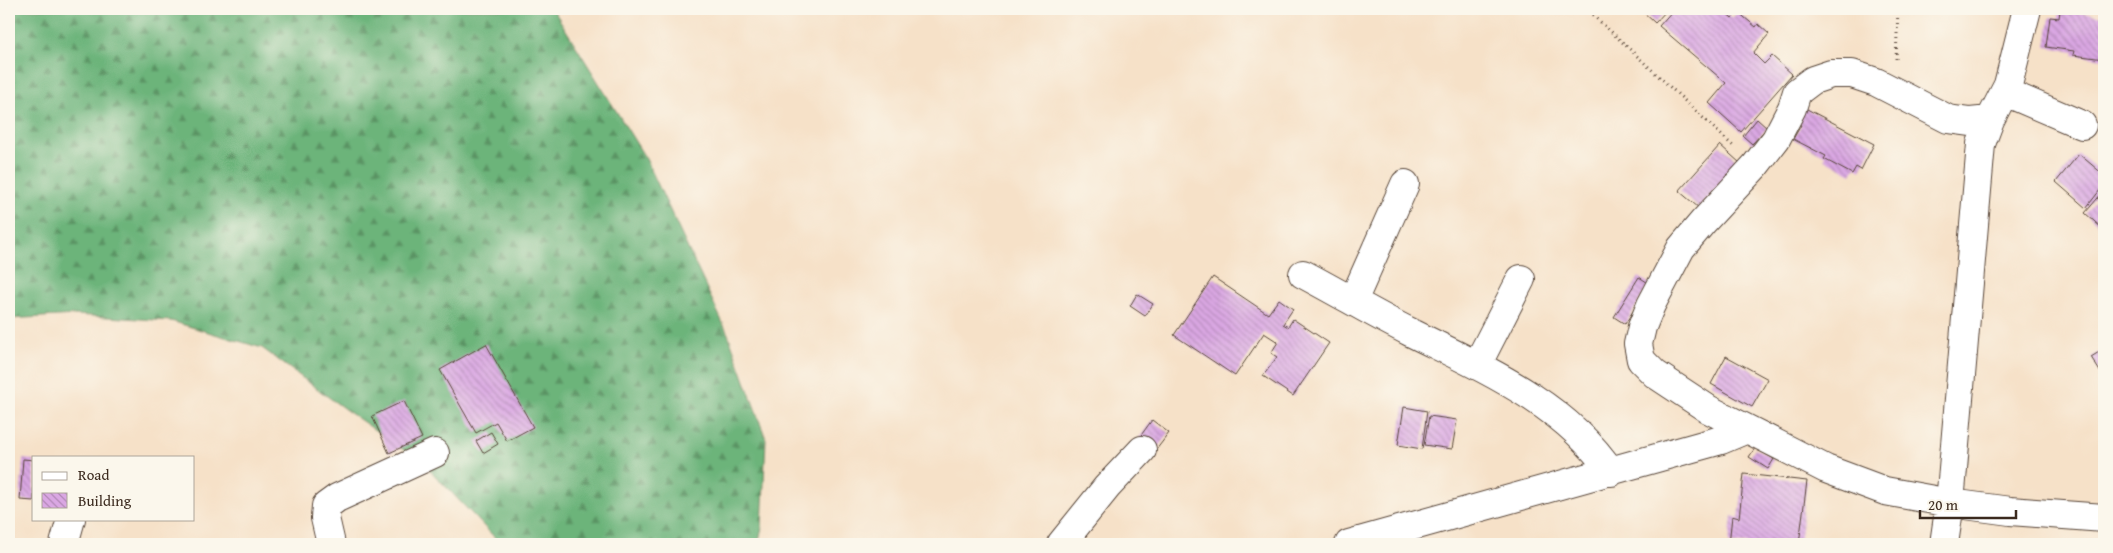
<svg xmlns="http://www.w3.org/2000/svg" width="2113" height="553" font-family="'Gentium Book Plus',serif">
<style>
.forest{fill:url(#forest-firs);stroke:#546f4c}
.building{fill:url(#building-back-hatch)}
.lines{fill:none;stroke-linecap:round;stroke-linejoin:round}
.minor-casing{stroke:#574538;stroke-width:30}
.path{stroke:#574538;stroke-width:3;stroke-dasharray:1 4;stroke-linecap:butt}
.minor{stroke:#fff;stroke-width:28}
</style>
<defs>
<pattern id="forest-firs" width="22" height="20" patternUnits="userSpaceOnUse" patternTransform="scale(1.25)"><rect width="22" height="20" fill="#6cb47a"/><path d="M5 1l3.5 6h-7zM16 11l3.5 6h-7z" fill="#5a9363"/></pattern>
<pattern id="building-back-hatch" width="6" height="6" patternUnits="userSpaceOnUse" patternTransform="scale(1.25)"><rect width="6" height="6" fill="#daa7e3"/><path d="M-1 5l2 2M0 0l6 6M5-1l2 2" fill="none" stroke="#b288b7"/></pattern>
</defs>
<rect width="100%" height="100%" fill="#fbf7ec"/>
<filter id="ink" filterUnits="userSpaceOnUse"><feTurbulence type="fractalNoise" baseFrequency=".02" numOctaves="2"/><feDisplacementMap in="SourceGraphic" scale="10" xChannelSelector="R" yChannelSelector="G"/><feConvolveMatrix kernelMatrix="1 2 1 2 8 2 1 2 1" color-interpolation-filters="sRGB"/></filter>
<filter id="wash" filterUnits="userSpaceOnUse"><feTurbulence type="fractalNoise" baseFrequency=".0096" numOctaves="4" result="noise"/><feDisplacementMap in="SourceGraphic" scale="20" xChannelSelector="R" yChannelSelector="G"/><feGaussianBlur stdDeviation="1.12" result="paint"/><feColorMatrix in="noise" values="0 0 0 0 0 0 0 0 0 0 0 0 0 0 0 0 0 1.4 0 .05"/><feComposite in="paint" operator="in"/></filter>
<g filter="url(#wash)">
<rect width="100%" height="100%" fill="#f6e1c8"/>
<path class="forest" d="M9 9H553L646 159 728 334 766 439 762 528 758 544H501L424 464 346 410 262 348 171 321 75 315 9 319Z"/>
<g id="blocks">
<path class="building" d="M1640 9H1668L1655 23Z
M1674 9H1722L1732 18 1738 12 1756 27 1758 24 1769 34 1753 53 1764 64 1772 56 1792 74 1741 132 1709 103 1726 83 1659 26Z
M2060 10 2104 16V59L2073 55 2074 51 2046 47 2050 17 2059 18Z
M1805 108 1874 144 1861 170 1856 167 1852 174 1824 159 1826 156 1793 139 1801 125 1797 123Z
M1757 119 1767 128 1752 144 1743 136Z
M1720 145 1740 163 1699 208 1679 191Z
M2079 154 2104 175V185L2086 208 2056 182Z
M2103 192H2104V230L2085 213Z
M1213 277 1268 314 1279 299 1293 309 1283 324 1288 327 1293 319 1329 343 1293 396 1263 376 1277 357 1271 353 1278 342 1264 333 1235 376 1174 335Z
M1639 277 1650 284 1625 324 1614 317Z
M1137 294 1153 304 1145 316 1130 306Z
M486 344 533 427 507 441 496 422 476 433 440 370Z
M2104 349V378L2091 357Z
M1726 356 1768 379 1752 407 1711 384Z
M404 401 422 438 389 453 372 416Z
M1404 407 1427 411 1422 449 1398 445Z
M1429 416 1457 420 1452 449 1424 445Z
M1152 420 1169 433 1156 450 1139 438Z
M491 432 498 444 483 453 476 441Z
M1755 448 1774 459 1768 469 1749 457Z
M23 459 34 460V501L20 500Z
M1744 474 1807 481 1799 544H1729L1732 516 1739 518Z"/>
</g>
</g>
<g filter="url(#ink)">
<use href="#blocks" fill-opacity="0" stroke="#574538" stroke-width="1"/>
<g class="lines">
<defs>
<path id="minor" d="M2005 92 2082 125
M1990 120 1970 122 1948 119 1876 82 1852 74H1831L1813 80 1797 92 1792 108 1776 139 1755 166 1703 222 1681 248 1651 305 1642 327 1638 344 1641 360 1655 374 1708 409 1826 469 1885 491 1950 503 2010 511 2104 518
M1303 274C1339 293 1374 314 1410 332 1482 368 1565 403 1611 472
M1353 301 1405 184
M1477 365 1521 279
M64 544 71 519
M331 544 325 518 326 506 337 498 435 453
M1061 544 1107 487 1142 450
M1349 544 1721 440 1747 429
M1944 544 1950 503 1981 144 1990 120 2008 85 2027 9"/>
</defs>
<use href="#minor" class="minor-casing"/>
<path class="path" d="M1585 9 1604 25 1733 146
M1896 59 1898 9"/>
<use href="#minor" class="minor"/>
</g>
</g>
<rect width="2113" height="553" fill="none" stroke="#fbf7ec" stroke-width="30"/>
<rect x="32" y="456" width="162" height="65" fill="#fbf7ec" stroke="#aea59a"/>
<rect x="42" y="472" width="25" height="8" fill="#ffffff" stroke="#aea59a"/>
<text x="78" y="480" font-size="15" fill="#3b2a1e">Road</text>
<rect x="42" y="493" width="25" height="15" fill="url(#building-back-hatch)" stroke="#aea59a"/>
<text x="78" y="506" font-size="15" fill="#3b2a1e">Building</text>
<path d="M1920 510v8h96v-8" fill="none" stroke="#3b2a1e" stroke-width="2.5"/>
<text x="1928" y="510" font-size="15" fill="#3b2a1e" stroke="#fbf7ec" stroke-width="4" paint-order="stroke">20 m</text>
</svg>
